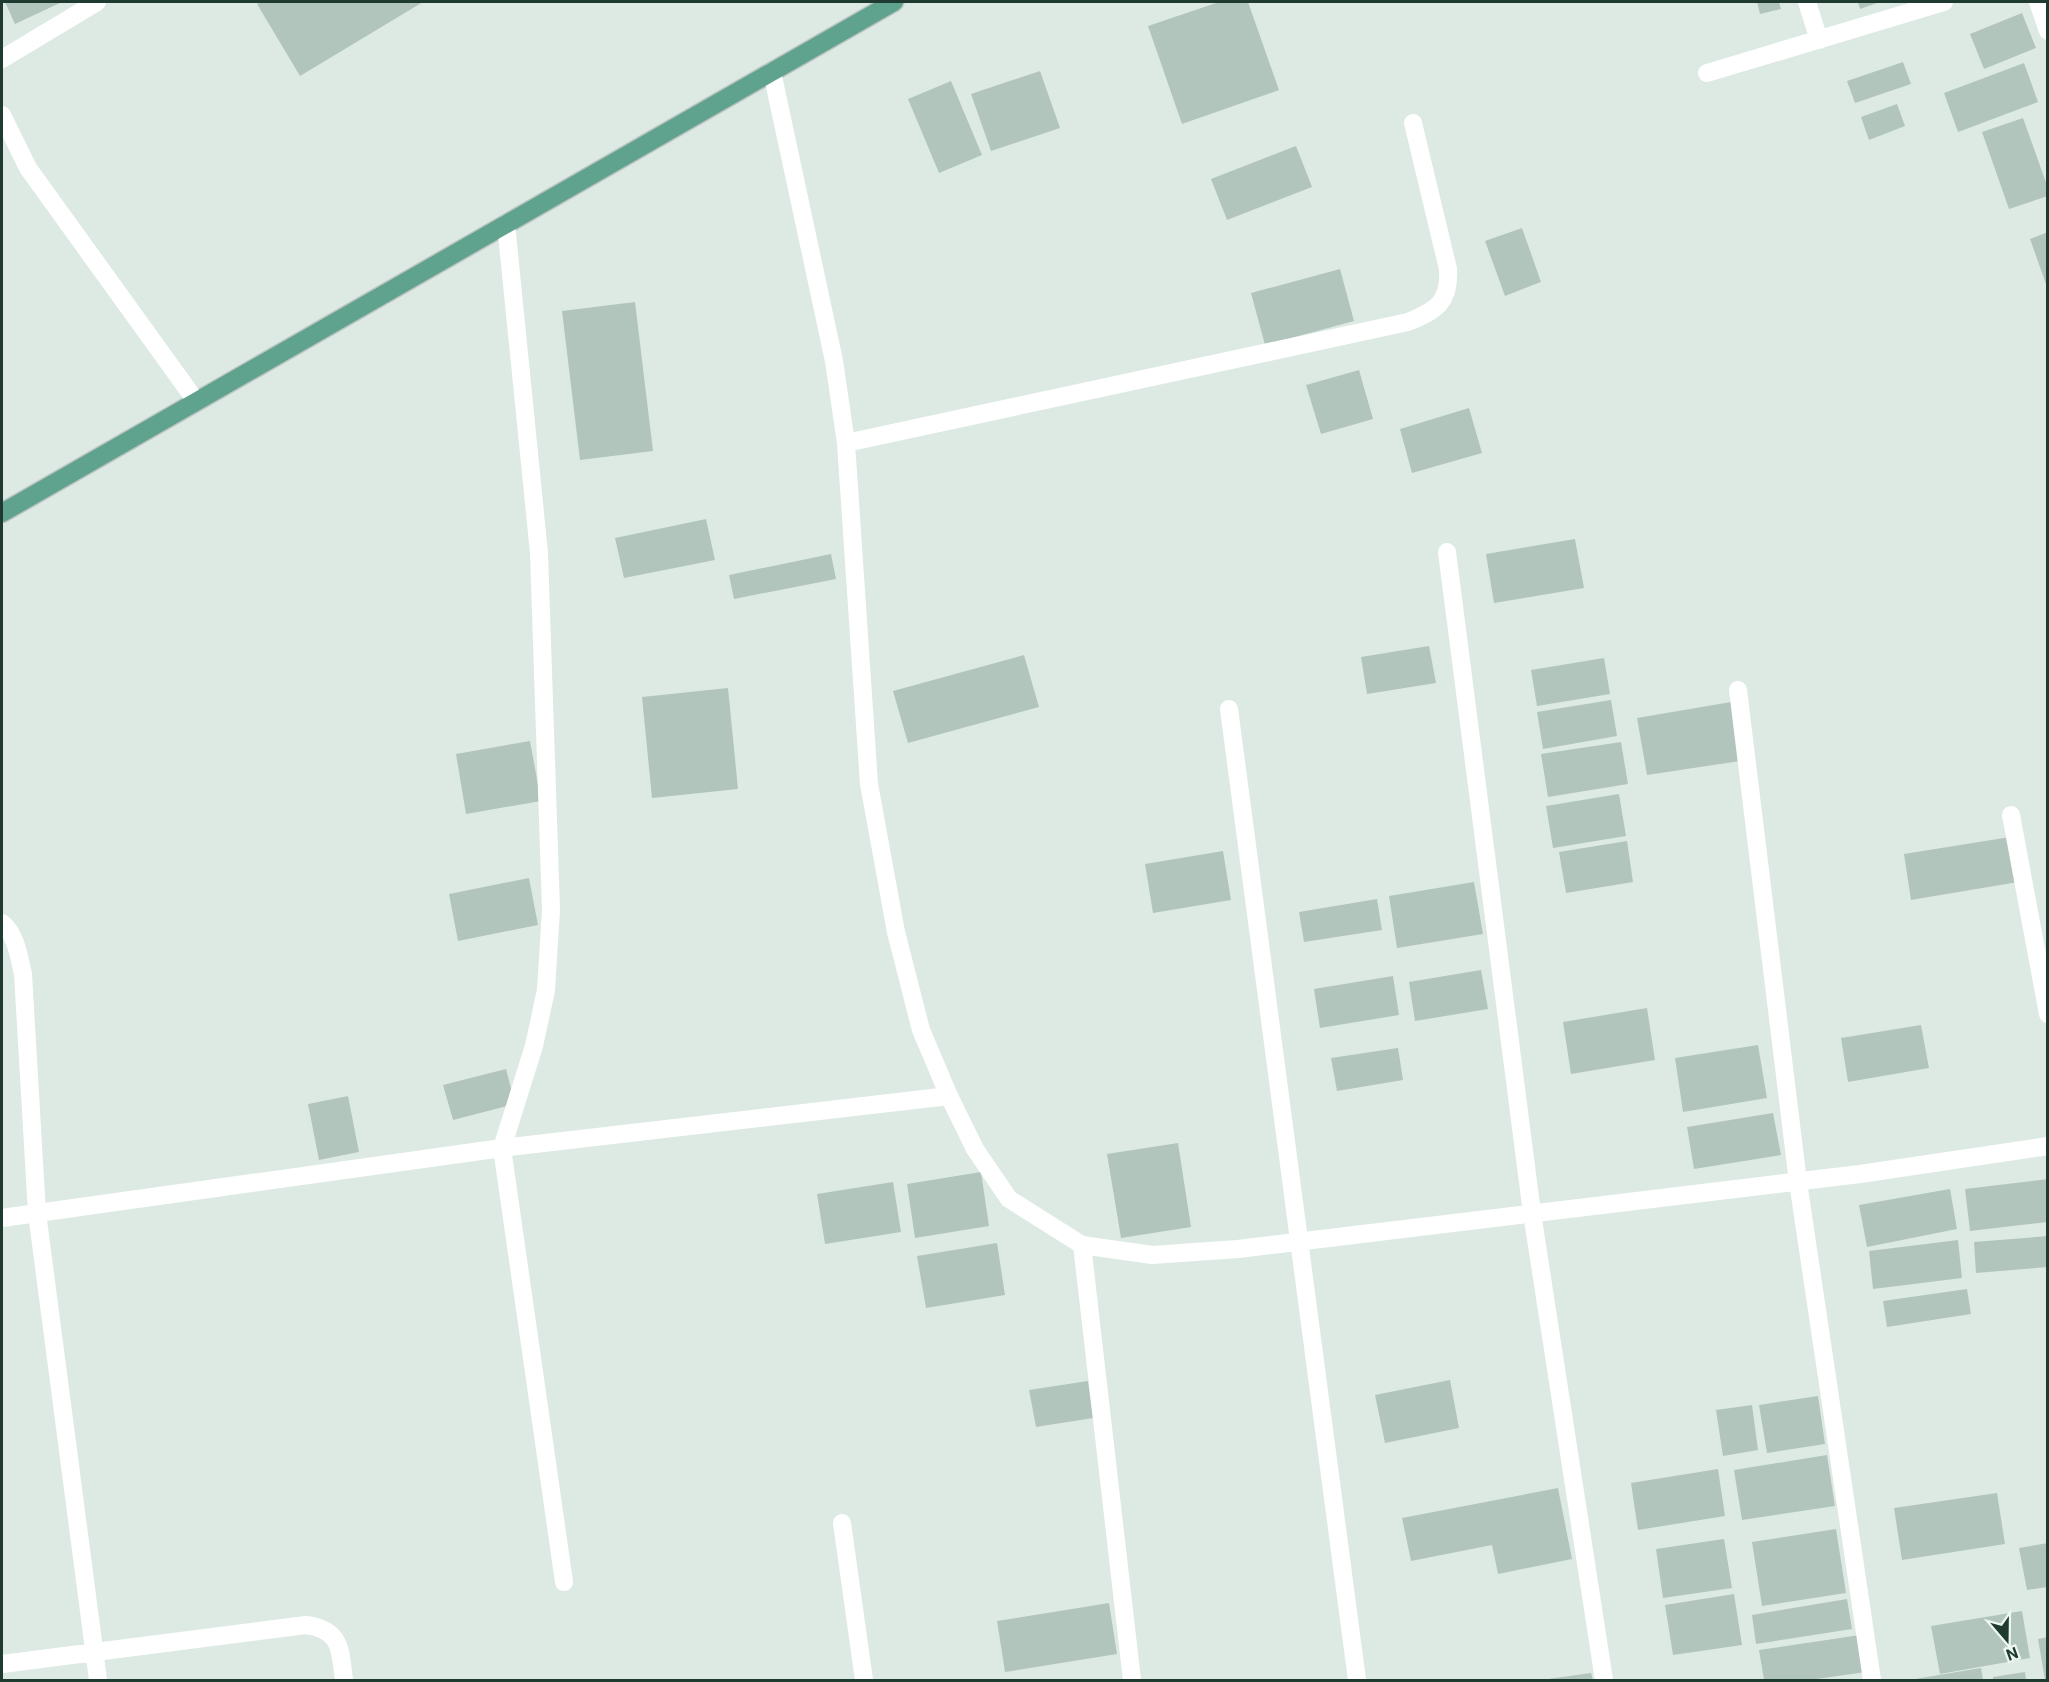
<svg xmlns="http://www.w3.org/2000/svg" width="2049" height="1682" font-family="Roboto,sans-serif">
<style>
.building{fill:#b2c5bc}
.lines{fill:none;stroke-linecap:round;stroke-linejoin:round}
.primary-casing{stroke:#bcc4c1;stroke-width:21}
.minor{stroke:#fff;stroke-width:18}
.primary{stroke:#5fa28e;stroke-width:18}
</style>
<rect width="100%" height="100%" fill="#ddeae4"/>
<path class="building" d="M5 2H62L15 24Z
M261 2H423L300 76 257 4Z
M1219 2H1248L1279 90 1182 124 1148 26Z
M1757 2H1779L1781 9 1760 14Z
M1858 2H1880L1860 9Z
M2022 13 2036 48 1984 69 1970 34Z
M1903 62 1911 84 1855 103 1847 81Z
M2024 63 2038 102 1958 132 1944 93Z
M1040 71 1060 128 991 151 971 94Z
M951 81 982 155 939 173 908 99Z
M1897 104 1905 126 1869 140 1861 117Z
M2023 118 2048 188V196L2009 209 1982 132Z
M1296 146 1312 187 1227 220 1211 179Z
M1522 228 1541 282 1505 296 1485 241Z
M2048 232V287H2047L2030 239Z
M1340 269 1354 321 1265 345 1251 293Z
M635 302 653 451 580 460 562 311Z
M1359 370 1373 419 1321 434 1306 385Z
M1469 408 1482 453 1412 473 1400 429Z
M706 519 715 560 624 578 615 538Z
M1575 539 1584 588 1494 603 1486 554Z
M831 554 836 579 734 599 729 575Z
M1429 646 1436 683 1367 694 1361 657Z
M1024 655 1039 707 908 743 893 691Z
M1604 658 1610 694 1537 706 1531 670Z
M728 688 738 789 652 798 642 697Z
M1611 700 1617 736 1543 749 1537 712Z
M1731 702 1740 761 1647 775 1637 718Z
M530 741 541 801 466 814 456 754Z
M1621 742 1628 784 1548 797 1541 754Z
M1619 794 1626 836 1553 848 1546 806Z
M2010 837 2018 882 1911 900 1904 854Z
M1627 841 1633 882 1566 893 1559 852Z
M1223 851 1231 900 1153 913 1145 864Z
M529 878 538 925 458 941 449 894Z
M1474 882 1483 934 1397 948 1389 896Z
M1377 899 1382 930 1304 942 1299 912Z
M1481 970 1488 1009 1415 1021 1409 982Z
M1393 976 1399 1015 1320 1028 1314 989Z
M1647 1008 1655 1060 1571 1074 1563 1022Z
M1921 1025 1929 1068 1848 1082 1841 1038Z
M1758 1045 1767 1098 1683 1112 1675 1058Z
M1398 1048 1403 1080 1337 1091 1331 1058Z
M506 1069 515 1104 453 1120 443 1085Z
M348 1096 359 1152 319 1160 308 1104Z
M1773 1113 1781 1155 1694 1169 1687 1127Z
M1178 1143 1191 1227 1121 1238 1107 1154Z
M981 1172 989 1226 915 1238 907 1184Z
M2048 1179V1222L1970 1231 1965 1189Z
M893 1182 901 1232 825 1244 817 1194Z
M1950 1189 1957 1229 1867 1247 1859 1205Z
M2048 1236V1267L1976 1273 1974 1242Z
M1958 1240 1962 1278 1873 1289 1869 1251Z
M997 1243 1005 1295 926 1308 917 1256Z
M1967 1289 1971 1314 1887 1327 1883 1301Z
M1450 1380 1459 1428 1385 1443 1375 1395Z
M1088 1381 1093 1418 1036 1427 1029 1390Z
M1818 1396 1825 1444 1767 1453 1759 1405Z
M1752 1405 1758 1450 1723 1456 1716 1410Z
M1827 1455 1835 1506 1742 1520 1734 1470Z
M1718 1469 1725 1516 1638 1530 1631 1483Z
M1558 1488 1572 1559 1498 1574 1492 1545 1411 1561 1402 1518Z
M1997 1493 2005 1544 1902 1560 1894 1508Z
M1836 1529 1846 1593 1762 1606 1752 1542Z
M1724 1539 1732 1588 1663 1598 1656 1549Z
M2048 1543V1587L2027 1590 2019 1548Z
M1734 1594 1742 1645 1673 1655 1665 1605Z
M1847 1599 1852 1629 1756 1644 1752 1615Z
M1109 1603 1117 1654 1005 1672 997 1621Z
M2022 1611 2030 1658 1940 1674 1931 1626Z
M1860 1635 1866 1672 1810 1680H1764L1759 1650Z
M2048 1637V1680H2045L2038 1639Z
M1981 1668 1983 1680H1915V1679Z
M2025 1672 2026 1680H1993V1677Z
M1591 1673 1593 1680H1548V1679Z"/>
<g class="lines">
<defs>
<path id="primary" d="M2 513 894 2"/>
</defs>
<use href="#primary" class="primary-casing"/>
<path class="minor" d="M1807 2 1819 40
M2038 2 2048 31
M2 59 97 2
M772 72 834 361 846 443 869 784 896 932 921 1030 949 1096 975 1149 1009 1199 1082 1245 1152 1255 1238 1249 1860 1174 2048 1146
M1707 73 1944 2
M2 115 28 168 196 401
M506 224 539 553 551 910 546 990 534 1046 502 1148 564 1582
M846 443 1408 322C1437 310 1450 302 1448 269L1413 123
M1447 552 1532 1213 1604 1680
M1738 690 1798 1182 1872 1680
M1229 709 1357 1680
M2011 815 2048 1014
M2 923C16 934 19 957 23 974L37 1213 98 1680
M2 1218 502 1148 949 1096
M1082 1245 1132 1680
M842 1523 864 1680
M2 1664 306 1625C342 1630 340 1650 344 1680"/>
<use href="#primary" class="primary"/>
</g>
<rect width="2049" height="1682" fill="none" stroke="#1e3a31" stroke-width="6"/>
<g transform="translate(2007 1640) rotate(160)" stroke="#edf7f2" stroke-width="4.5" paint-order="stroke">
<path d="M0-4.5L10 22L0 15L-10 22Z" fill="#1e3a31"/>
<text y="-9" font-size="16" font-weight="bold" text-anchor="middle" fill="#1e3a31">N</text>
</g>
</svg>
